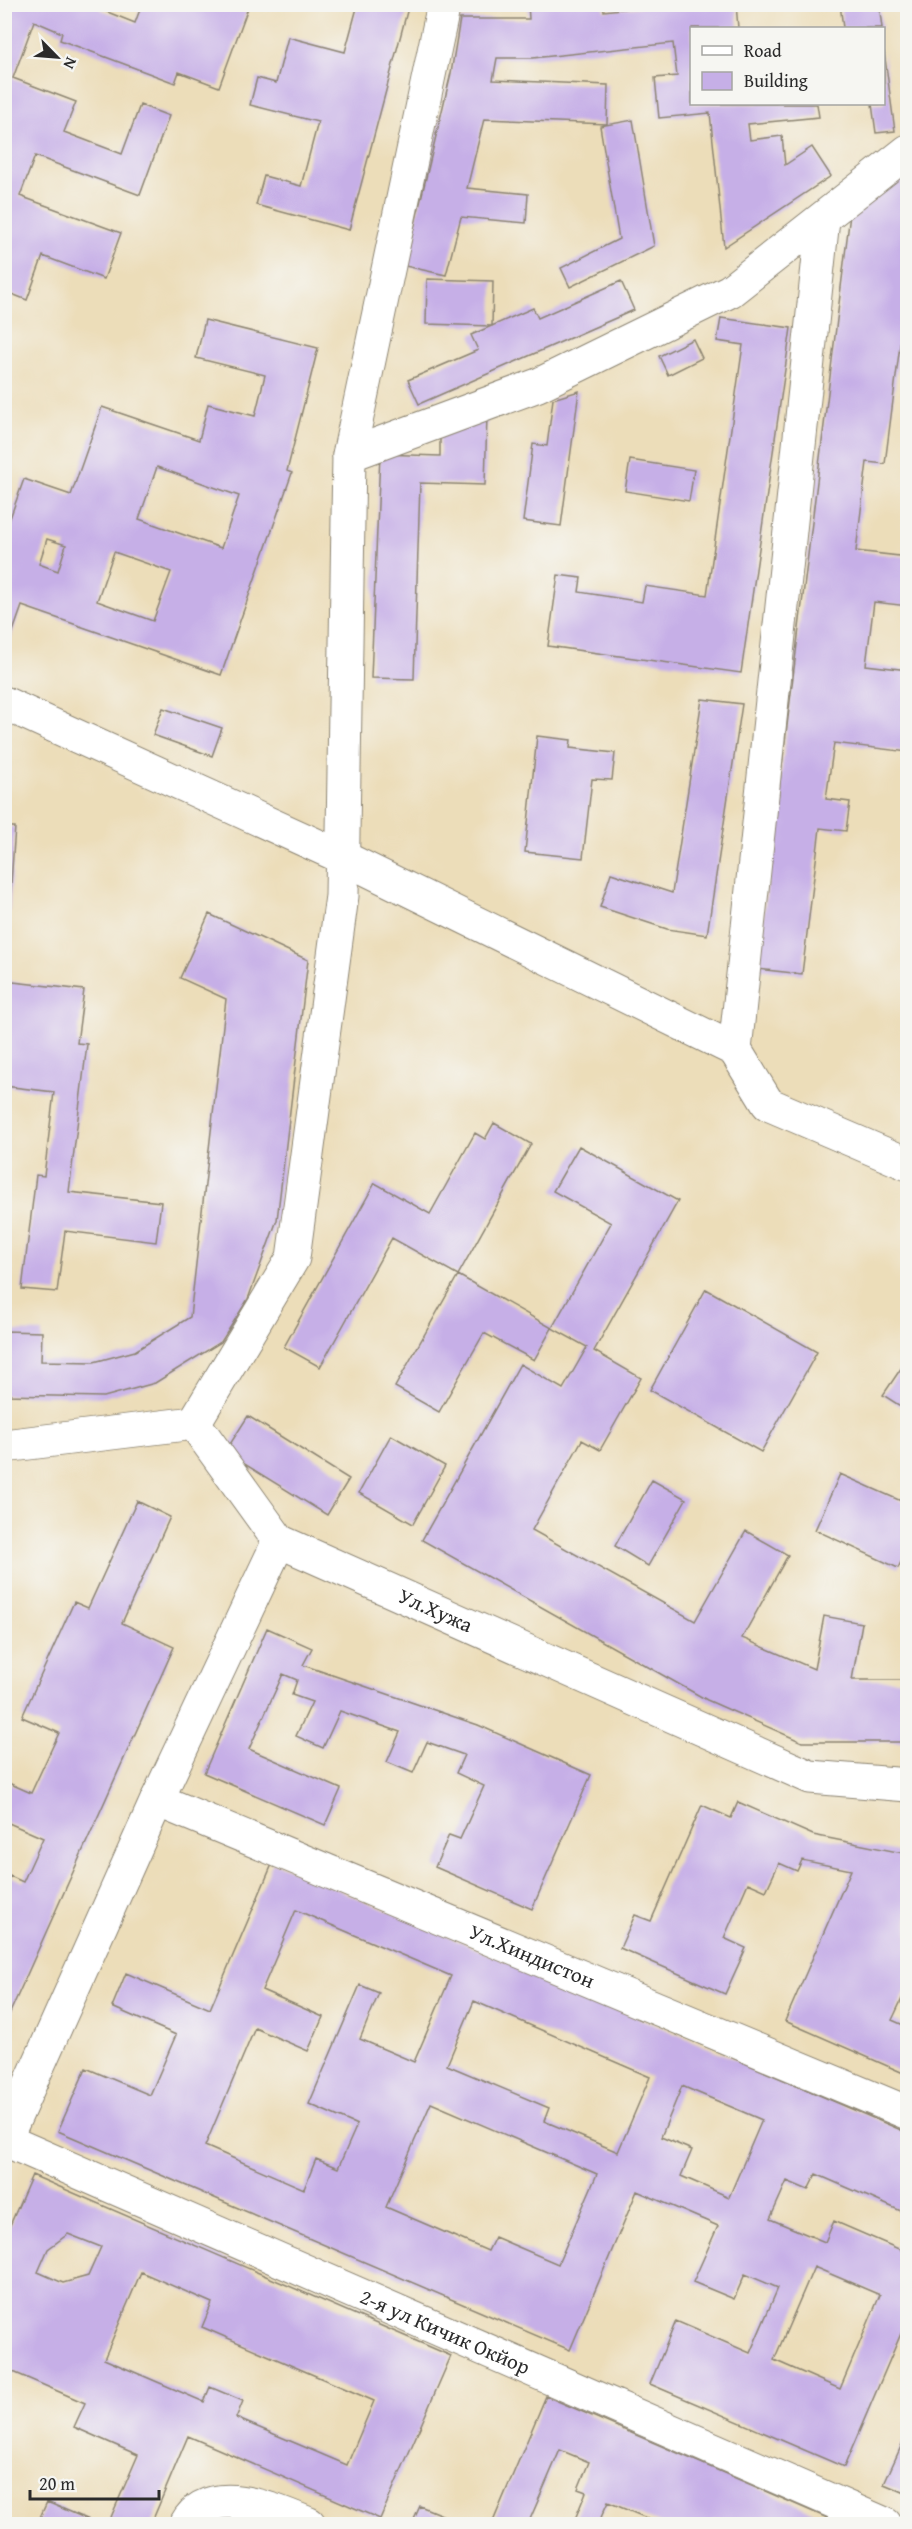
<svg xmlns="http://www.w3.org/2000/svg" width="912" height="2529" font-family="'Gentium Book Plus',serif">
<style>
.building{fill:#c6afe7;fill-rule:evenodd}
.lines{fill:none;stroke-linecap:round;stroke-linejoin:round}
.street-casing{stroke:#8c8472;stroke-width:35}
.street{stroke:#fff;stroke-width:33}
.labels{text-anchor:middle;stroke-width:5;stroke-linejoin:round;paint-order:stroke}
.street-label{font-size:21px;fill:#2b2b2b;stroke:#f6f6f2}
</style>
<rect width="100%" height="100%" fill="#f6f6f2"/>
<filter id="ink" filterUnits="userSpaceOnUse"><feTurbulence type="fractalNoise" baseFrequency=".0167" numOctaves="2"/><feDisplacementMap in="SourceGraphic" scale="12" xChannelSelector="R" yChannelSelector="G"/><feConvolveMatrix kernelMatrix="1 2 1 2 8 2 1 2 1" color-interpolation-filters="sRGB"/></filter>
<filter id="wash" filterUnits="userSpaceOnUse"><feTurbulence type="fractalNoise" baseFrequency=".008" numOctaves="4" result="noise"/><feDisplacementMap in="SourceGraphic" scale="24" xChannelSelector="R" yChannelSelector="G"/><feGaussianBlur stdDeviation="1.35" result="paint"/><feColorMatrix in="noise" values="0 0 0 0 0 0 0 0 0 0 0 0 0 0 0 0 0 1.4 0 .05"/><feComposite in="paint" operator="in"/></filter>
<g filter="url(#wash)">
<rect width="100%" height="100%" fill="#ecddb9"/>
<g id="blocks">
<path class="building" d="M4 4H102L100 9 135 23 142 4 166 7 167 5H249L219 87 179 72 175 83 60 40 62 33 34 21 13 78 76 102 64 132 122 154 140 105 169 116 140 195 35 156 20 196 121 233 104 279 43 256 27 300 4 291Z
M358 4H409L349 230 256 205 264 176 301 186 318 122 250 105 257 78 276 83 288 37 345 52Z
M528 4H603L604 11 664 4H736L738 28H692V104H817L819 117 748 124 750 140 782 136 785 165 812 147 831 176 724 247 710 113 659 118 655 78 677 76 673 43 533 58H497L493 80 608 85 607 124 484 119 467 188 528 194 526 223 461 217 446 275 405 266 451 73 460 19H529Z
M840 4H879L882 28H843Z
M884 51 895 131 876 133 872 104H884Z
M633 120 654 246 570 287 561 268 619 239 600 126Z
M908 167V281L885 464 867 462 856 551 908 557V606L874 602 866 665 908 670V752L834 743 826 799 850 802 846 831 820 828 802 974 757 969 851 206Z
M427 279 493 281 492 326 426 324Z
M621 281 634 310 419 404 408 380 478 350 471 335 533 308 538 318Z
M721 318 791 328 741 673 548 646 558 575 581 578 579 592 642 602 645 586 707 595 743 345 717 341Z
M205 320 318 348 287 471 292 473 221 675 22 606 4 657V535L24 479 71 495 102 407 199 440 208 404 255 416 265 375 196 358ZM157 467 239 496 221 548 139 519ZM47 539 66 545 58 571 39 564ZM114 552 171 572 153 621 97 601Z
M693 339 702 358 668 375 659 356Z
M579 391 561 526 523 521 533 444 547 446 553 399Z
M487 415 485 485 420 483 414 679 371 678 380 454 440 456V436Z
M630 460 694 470 689 501 625 491Z
M702 699 742 704 707 935 667 929 600 907 611 873 672 893Z
M163 708 222 728 212 756 153 735Z
M537 736 571 740 570 748 615 753 612 780 592 779 583 858 525 852Z
M4 827H15L9 912H4Z
M209 914 308 960 277 1220 248 1299 221 1342 155 1383 104 1397 4 1395V1331L42 1332 41 1361 94 1362 135 1351 190 1317 226 999 180 978Z
M4 981 84 990 77 1043 87 1044 69 1192 161 1202 156 1242 65 1231 57 1292 22 1289 36 1175 44 1176 54 1092 4 1086Z
M494 1123 531 1144 458 1275 392 1238 320 1367 284 1347 375 1183 430 1214 475 1133 485 1139Z
M579 1146 678 1201 594 1351 641 1378 600 1450 582 1440 532 1530 695 1621 746 1531 788 1555 742 1638 814 1669 824 1616 862 1623 852 1680H908V1742H802L707 1700 422 1540 520 1364 563 1389 587 1347 552 1328 611 1223 553 1191Z
M458 1275 552 1328 534 1360 484 1333 439 1412 395 1387Z
M706 1289 817 1352 761 1452 650 1390Z
M908 1358V1411L883 1395Z
M248 1416 349 1479 327 1515 225 1452Z
M391 1435 445 1466 413 1524 359 1493Z
M840 1474 908 1504V1548L898 1568 815 1530Z
M652 1480 686 1499 648 1566 615 1546Z
M137 1501 170 1517 122 1623 174 1647 4 2026V1888L10 1876 23 1882 43 1838 4 1821V1781L31 1793 59 1733 22 1717 74 1602 88 1608Z
M267 1628 312 1648 303 1665 478 1725 591 1775 532 1909 435 1867 449 1835 460 1839 484 1786 456 1773 464 1755 427 1742 413 1773 387 1762 400 1732 340 1711 323 1748 296 1736 312 1702 292 1695 297 1680 283 1674 249 1749 341 1789 325 1825 204 1773Z
M738 1802 813 1835 908 1854V1986L892 2020 908 2027V2075L785 2021 851 1870 802 1860 797 1871 779 1863 766 1891 748 1883 724 1938 746 1948 725 1994 620 1948 635 1915 651 1921 702 1805 731 1818Z
M273 1862 908 2133V2214L816 2174 808 2190 787 2181 770 2219 825 2242 834 2221 908 2253V2317L844 2467 650 2384 676 2321 750 2353 778 2288 745 2274 734 2299 693 2282 718 2226 637 2191 570 2350 58 2131 86 2068 150 2095 176 2035 112 2007 126 1973 210 2009ZM296 1910 451 1976 414 2062 360 2039 379 1993 360 1985 309 2104 357 2125 338 2168 316 2159 304 2189 205 2146 255 2028 308 2051 323 2017 262 1990ZM474 2001 650 2077 618 2152 544 2121 549 2108 447 2065ZM682 2086 762 2120 729 2197 681 2176 692 2150 661 2137ZM431 2103 597 2174 558 2264 495 2237 488 2251 386 2207ZM814 2267 880 2295 840 2389 774 2360Z
M32 2175 451 2356 380 2519 188 2436 151 2524H108L138 2455 74 2427 85 2403 4 2368V2239ZM68 2234 101 2247 88 2276 63 2283 38 2272 48 2249ZM141 2272 212 2303 202 2327 374 2401 347 2465 236 2418 243 2401 210 2387 204 2402 104 2359Z
M546 2396 832 2520 830 2524H727L714 2519 711 2524H661L608 2502 598 2524H573L586 2492 578 2489 589 2462 560 2450 528 2524H492Z
M908 2431V2494L884 2484Z
M47 2502 99 2524H37Z
M420 2506 464 2524H412Z"/>
</g>
</g>
<g filter="url(#ink)">
<use href="#blocks" fill-opacity="0" stroke="#8c8472" stroke-width="1.5"/>
<g class="lines">
<defs>
<g id="street">
<path d="M349 455 538 385 730 291 908 151"/>
<path d="M4 703 342 857 735 1050 768 1104 908 1164"/>
<path d="M735 1050 823 219"/>
<path d="M194 1423 293 1258 342 896 349 455 444 4"/>
<path id="s1" d="M4 1446 194 1423 279 1541 810 1777 908 1785"/>
<path id="s2" d="M157 1800 908 2113"/>
<path id="s3" d="M5 2140 885 2524"/>
<path d="M4 2142 157 1800 279 1541"/>
<path d="M186 2524C210 2481 275 2510 309 2524"/>
</g>
</defs>
<use href="#street" class="street-casing"/>
<use href="#street" class="street"/>
</g>
</g>
<g class="labels">
<g class="street-label">
<text dy="7" stroke="none"><textPath href="#s1" startOffset="508">Ул.Хужа</textPath></text>
<text dy="7" stroke="none"><textPath href="#s2" startOffset="406">Ул.Хиндистон</textPath></text>
<text dy="7" stroke="none"><textPath href="#s3" startOffset="480">2-я ул Кичик Окйор</textPath></text>
</g>
</g>
<rect width="912" height="2529" fill="none" stroke="#f6f6f2" stroke-width="24"/>
<rect x="690" y="27" width="195" height="78" fill="#f6f6f2" stroke="#a5a5a2" stroke-width="1.5"/>
<rect x="702" y="46" width="30" height="9" fill="#ffffff" stroke="#a5a5a2" stroke-width="1.5"/>
<text x="744" y="57" font-size="18" fill="#2b2b2b">Road</text>
<rect x="702" y="72" width="30" height="18" fill="#c6afe7" stroke="#a5a5a2" stroke-width="1.5"/>
<text x="744" y="87" font-size="18" fill="#2b2b2b">Building</text>
<g transform="translate(57 57) rotate(115)" stroke="#f6f6f2" stroke-width="4.5" paint-order="stroke">
<path d="M0-4.5L10 22L0 15L-10 22Z" fill="#2b2b2b"/>
<text y="-9" font-size="16" font-weight="bold" text-anchor="middle" fill="#2b2b2b">N</text>
</g>
<path d="M30 2490v9h129v-9" fill="none" stroke="#2b2b2b" stroke-width="3"/>
<text x="39" y="2490" font-size="18" fill="#2b2b2b" stroke="#f6f6f2" stroke-width="4.5" paint-order="stroke">20 m</text>
</svg>
